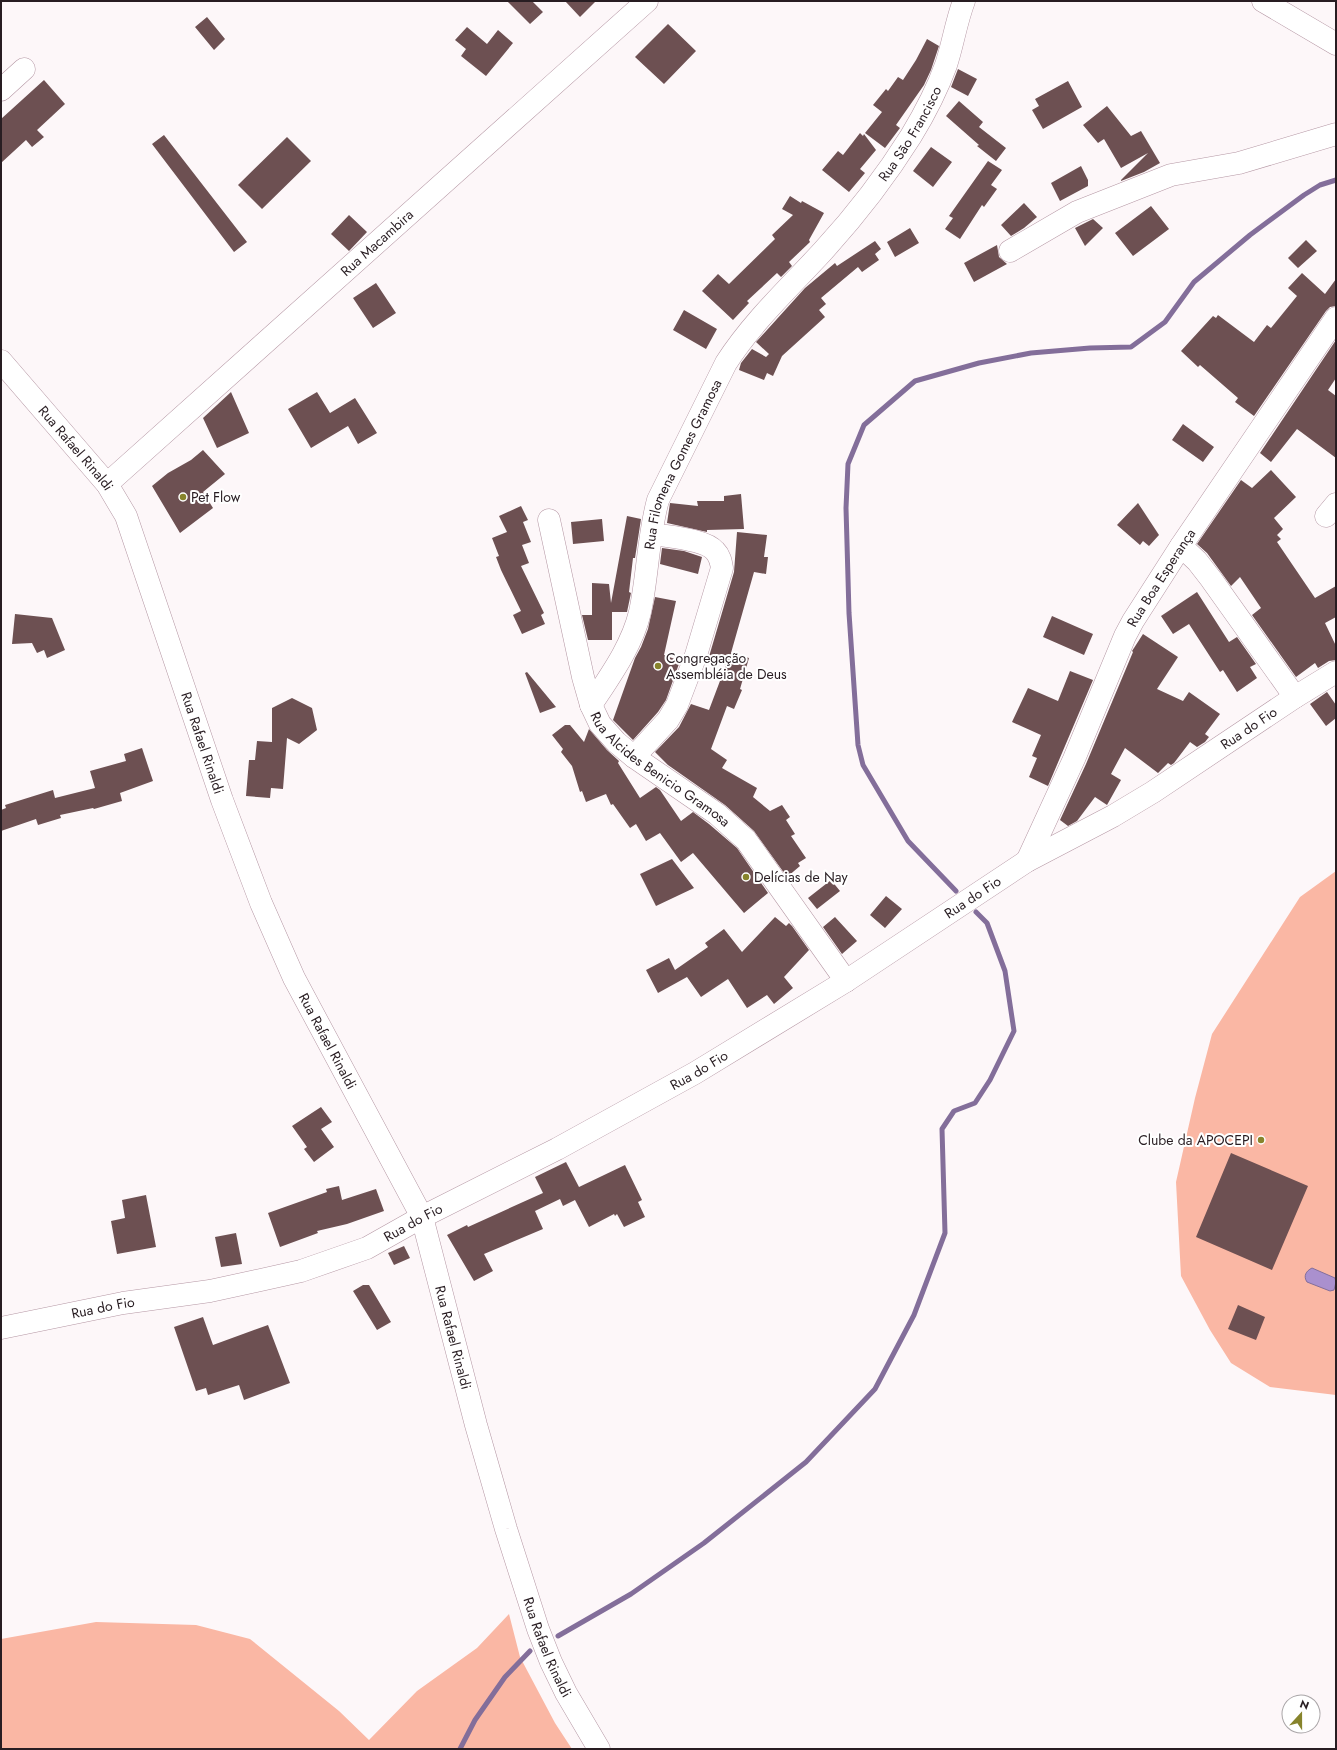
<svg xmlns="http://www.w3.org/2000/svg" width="1337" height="1750" font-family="Jost,sans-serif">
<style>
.green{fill:#fab7a4}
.water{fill:#aa90ce;stroke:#836e9a}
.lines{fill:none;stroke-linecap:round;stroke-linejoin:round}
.stream{stroke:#836e9a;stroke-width:5}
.building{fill:#6d5052}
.minor-casing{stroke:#b597a4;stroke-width:23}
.major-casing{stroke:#b597a4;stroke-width:23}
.minor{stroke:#fff;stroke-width:22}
.major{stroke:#fff;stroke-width:22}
.poi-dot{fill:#87842c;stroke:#fff;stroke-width:1.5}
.labels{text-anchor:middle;stroke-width:4;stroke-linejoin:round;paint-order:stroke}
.street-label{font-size:14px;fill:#281d22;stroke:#fff}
.poi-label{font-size:14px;fill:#281d22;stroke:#fff;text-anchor:start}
</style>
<rect width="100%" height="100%" fill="#fdf7f9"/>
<path class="green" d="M1336 871V1395L1270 1387 1231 1363 1210 1330 1181 1276 1176 1182 1195 1098 1212 1034 1300 897Z
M509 1614 520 1657 555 1723 572 1749H1V1639L96 1622 196 1625 250 1639 339 1711 369 1740 417 1691 477 1648Z"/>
<path class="water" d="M1312 1268 1335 1278 1336 1282 1334 1290 1330 1291 1307 1282C1303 1276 1306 1271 1312 1268Z"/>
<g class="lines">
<path class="stream" d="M956 891 908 841 863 765 858 745 849 613 846 508 848 464 864 425 915 381 979 363 1031 353 1090 348 1131 347 1165 322 1194 282 1250 235 1304 195 1320 185 1336 180
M558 1636 631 1594 704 1543 806 1462 875 1389 914 1315 945 1233 942 1129 954 1111 975 1103 990 1080 1014 1031 1005 971 987 923 976 912
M460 1749 475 1720 505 1677 530 1651"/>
</g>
<path class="building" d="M507 1H532L543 12 530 24Z
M565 1H596L580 17Z
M207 17 225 39 214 50 195 27Z
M668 24 696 51 664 84 635 57Z
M467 27 487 44 498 30 513 43 486 76 461 56 466 49 455 40Z
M927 39 939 46 931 70 924 85 896 125 900 128 885 148 865 133 882 112 873 105 886 89 888 91 898 77 903 80 916 60Z
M958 69 977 79 968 96 951 87Z
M44 80 65 104 37 130 44 137 32 147 26 140 1 163V119Z
M1068 81 1082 107 1043 129 1032 110 1039 106 1035 99Z
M959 101 983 122 979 127 1006 148 996 161 977 146 979 145 946 116Z
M1107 106 1131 136 1141 131 1160 163 1144 172 1121 181V180L1148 153 1121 168 1104 139 1098 143 1083 125Z
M860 133 863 136 864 134 876 150 860 169 865 173 849 192 822 170 838 151 843 155Z
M164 135 247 242 234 252 152 144Z
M287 137 311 161 262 209 238 185Z
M931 147 952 162 933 187 913 171Z
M988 161 1002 170 991 185 997 189 984 207 982 205 960 239 945 229 953 218 949 216Z
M1081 166 1088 180V186L1060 201 1051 183Z
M790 196 801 203 802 201 824 213 809 240 810 242 789 262 792 266 781 277 777 273 747 301 749 303 733 320 702 291 718 274 729 284 775 239 772 235 793 215 782 209Z
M1024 203 1037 217 1024 228 1011 236 1001 225Z
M1151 206 1169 229 1133 256 1115 233Z
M349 215 367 232 349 251 331 234Z
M1093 219 1103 228 1085 246 1075 228Z
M910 228 919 243 895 257 887 242Z
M1306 240 1317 251 1298 268 1288 258Z
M875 241 881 249 875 254 879 260 862 272 858 267 821 298 826 304 819 310 825 317 782 356 773 376 767 373 764 380 739 370 741 363 752 349 766 357 769 354 756 342 805 288 835 263 837 266Z
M997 245 999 257 1007 264 974 282 964 263Z
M1302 273 1325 294 1336 279V306L1330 307 1326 311 1254 416 1235 402 1238 398 1200 365 1198 367 1181 351 1213 316 1216 318 1218 315 1254 342 1267 325 1271 328 1297 296 1288 288Z
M376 283 396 313 373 328 353 298Z
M684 310 717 329 706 349 673 330Z
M1336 340V378L1328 390 1336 396V458L1297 429 1271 462 1260 453Z
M231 392 249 433 217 448 203 418Z
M317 392 330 413 355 398 377 433 358 444 348 426 311 448 288 409Z
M1183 424 1214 447 1203 462 1172 440Z
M203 450 225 474 203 492 213 508 180 533 152 486 168 473 191 460Z
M1271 470 1296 497 1274 518 1283 529 1277 535 1281 539 1277 542 1315 598 1336 586V617L1325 623 1336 646V660L1329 661 1318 668 1315 663 1296 677 1252 615 1261 608 1240 577 1231 586 1207 553 1197 544 1241 480 1252 488Z
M741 494 744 529 707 530V532L667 523 670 503 698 506 697 501H724V496Z
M1138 503 1159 535 1149 546 1143 541 1140 545 1117 525Z
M521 506 528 520 523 522 531 542 522 545 529 563 521 566 544 613 541 615 545 624 522 634 513 615 521 611 501 570 496 557 499 556 492 538 507 532 499 516Z
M627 516 641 519 635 558H633L629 592 631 593 627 612H612V640H588L582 615H592V583L609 584 611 603Z
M602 519 604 541 573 544 571 522Z
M737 532 767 535 764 557H768L766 574 754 572 731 653 749 658 740 689 742 690 734 709 727 706 711 749 727 760 722 768 757 788 753 797 770 811 782 805 790 817 786 820 795 834 791 836 806 858 798 863 800 866 787 877 754 831 725 805 668 765 655 752 679 727 691 704 709 710 726 665 708 660 734 572Z
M662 548 684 551 702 557 698 574 660 564Z
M1197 592 1229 642 1237 637 1256 664 1250 667 1257 678 1237 692 1223 670 1220 672 1189 624 1173 634 1161 616Z
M655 597 676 601 664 655 680 661 666 700 658 712 633 740 613 720 635 658 641 647 648 629Z
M15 614 52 618 65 650 47 658 44 650 37 653 32 643 12 644Z
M1052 616 1093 634 1084 655 1043 637Z
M1143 634 1178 657 1157 689 1183 701 1189 692 1220 714 1205 734 1209 737 1205 742 1197 747 1190 742 1174 763 1171 765 1168 763 1158 773 1125 748 1111 774 1121 780 1107 805 1095 797 1077 821 1068 826 1060 820 1086 764 1133 652 1132 651 1134 648Z
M1070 671 1093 680 1048 786 1029 777 1037 758 1032 756 1041 735 1012 722 1028 688 1058 701Z
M527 672 556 707 540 713 525 673Z
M1327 692 1336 705V718L1326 726 1310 704Z
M292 698 312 708 317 730 299 744 287 738 283 789 271 788 270 798 246 796 249 760H255L257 741 272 742V708Z
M565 725H570L584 742 589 729 607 750 619 761 618 763 640 798 656 787 660 790 681 821 693 812 709 824 737 848 768 893 744 913 693 853 681 862 660 833 646 841 636 824 630 828 613 804 611 805 606 794 586 802 582 791 580 792 572 766 561 752 563 749 552 735Z
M142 748 153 781 120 793 122 801 94 809 93 808 60 815 61 818 38 825 36 819 1 831V810L6 808 5 805 53 790 55 798 95 788 90 771 126 761 124 754Z
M672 859 694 888 656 906 640 874Z
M831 880 840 891 817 909 808 898Z
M886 896 902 909 885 928 870 915Z
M775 917 786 926 789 923 792 926 809 950 784 977 793 988 774 1004 767 995 747 1008 728 979 701 997 687 977 658 993 646 970 669 958 675 970 708 947 705 943 724 929 742 952Z
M835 917 857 941 842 954 823 927Z
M321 1107 332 1122 321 1129 334 1147 314 1162 304 1149 307 1147 292 1126Z
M1231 1153 1308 1186 1272 1270 1196 1237Z
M566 1162 579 1187 625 1165 642 1200 638 1202 645 1217 624 1227 617 1214 615 1216 614 1214 589 1227 575 1200 563 1206 560 1199 535 1211 543 1229 484 1254 493 1271 474 1281 447 1235 467 1225 468 1227 543 1193 535 1177Z
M339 1186 342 1200 376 1189 384 1211 347 1224 317 1231 318 1233 280 1247 268 1213 327 1192 326 1189Z
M146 1195 156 1247 117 1254 111 1221 125 1218 122 1200Z
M236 1233 242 1264 221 1267 215 1237Z
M404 1246 410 1258 394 1265 388 1253Z
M363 1285H369L391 1322 377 1330 353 1291Z
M1238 1305 1265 1317 1256 1340 1228 1329Z
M203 1317 213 1345 268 1325 290 1383 244 1400 239 1385 208 1395 206 1388 196 1391 174 1327Z"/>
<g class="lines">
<defs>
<g id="minor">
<path d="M1 90 24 69"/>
<path d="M1010 251 1077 212 1171 175 1239 163 1336 134"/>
<path id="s1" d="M1 361 107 484 126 516 222 800 261 903 294 978 422 1217 476 1425 506 1529 538 1629 551 1662 566 1693 599 1749"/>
<path id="s2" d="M107 484 647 1"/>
<path d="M1326 516 1336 504"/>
<path id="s3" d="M549 520 583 677 591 705 600 724 616 742 634 757 717 814 746 840 846 981"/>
<path d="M1181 546 1197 561 1211 579 1295 697"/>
<path id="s4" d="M591 705C610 676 632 646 640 612 648 575 648 536 658 500L726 363C753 321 790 287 823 251 855 216 886 176 911 136 925 113 937 90 946 65 953 44 956 22 964 1"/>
<path d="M634 757 668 720 677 705 696 655 722 568C721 562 720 556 715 551 705 539 669 537 653 534"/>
<path id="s5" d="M1027 861 1074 759 1125 636 1133 621 1181 546 1336 318"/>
<path id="s6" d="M1 1328 123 1303 210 1291 256 1281 301 1271 367 1248 422 1217 557 1149 695 1073 846 981 1027 861 1113 816 1153 792 1295 697 1336 672"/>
</g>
<path id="major" d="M1263 1 1336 44"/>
</defs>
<use href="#minor" class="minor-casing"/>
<use href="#major" class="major-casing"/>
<use href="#minor" class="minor"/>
<use href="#major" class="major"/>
</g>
<g class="poi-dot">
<circle cx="183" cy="497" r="4"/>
<circle cx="658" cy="666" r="4"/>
<circle cx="746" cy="877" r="4"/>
<circle cx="1261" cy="1140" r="4"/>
</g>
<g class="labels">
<g class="street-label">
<text dy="5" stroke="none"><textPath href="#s4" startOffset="667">Rua São Francisco</textPath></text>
<text dy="5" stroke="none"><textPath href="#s2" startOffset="362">Rua Macambira</textPath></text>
<text dy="5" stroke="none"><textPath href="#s1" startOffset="115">Rua Rafael Rinaldi</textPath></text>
<text dy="5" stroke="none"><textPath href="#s4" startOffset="261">Rua Filomena Gomes Gramosa</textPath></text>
<text dy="5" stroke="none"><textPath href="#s5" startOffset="314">Rua Boa Esperança</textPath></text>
<text dy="5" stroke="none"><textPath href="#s6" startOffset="1400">Rua do Fio</textPath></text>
<text dy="5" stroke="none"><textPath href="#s1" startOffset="439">Rua Rafael Rinaldi</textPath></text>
<text dy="5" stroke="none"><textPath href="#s3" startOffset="286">Rua Alcides Benicio Gramosa</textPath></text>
<text dy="5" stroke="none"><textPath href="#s6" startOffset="1076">Rua do Fio</textPath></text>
<text dy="5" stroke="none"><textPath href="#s1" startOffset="763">Rua Rafael Rinaldi</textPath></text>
<text dy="5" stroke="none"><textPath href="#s6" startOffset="752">Rua do Fio</textPath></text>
<text dy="5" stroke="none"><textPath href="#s6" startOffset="428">Rua do Fio</textPath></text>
<text dy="5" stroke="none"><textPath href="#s6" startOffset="104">Rua do Fio</textPath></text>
<text dy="5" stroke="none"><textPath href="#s1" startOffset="1087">Rua Rafael Rinaldi</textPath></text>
<text dy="5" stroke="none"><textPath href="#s1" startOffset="1411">Rua Rafael Rinaldi</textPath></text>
</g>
<g class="poi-label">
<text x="191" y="502">Pet Flow</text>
<text x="666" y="663">Congregação<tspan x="666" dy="16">Assembléia de Deus</tspan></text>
<text x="754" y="882">Delícias de Nay</text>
<text x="1253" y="1145" text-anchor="end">Clube da APOCEPI</text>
</g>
</g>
<rect width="1337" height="1750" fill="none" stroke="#281d22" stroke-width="4"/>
<g transform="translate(1301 1714) rotate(21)"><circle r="19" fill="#ffffff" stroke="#a9a5a7"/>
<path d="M0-3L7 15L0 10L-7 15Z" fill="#87842c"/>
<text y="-6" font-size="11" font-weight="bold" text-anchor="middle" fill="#281d22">N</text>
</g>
</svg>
